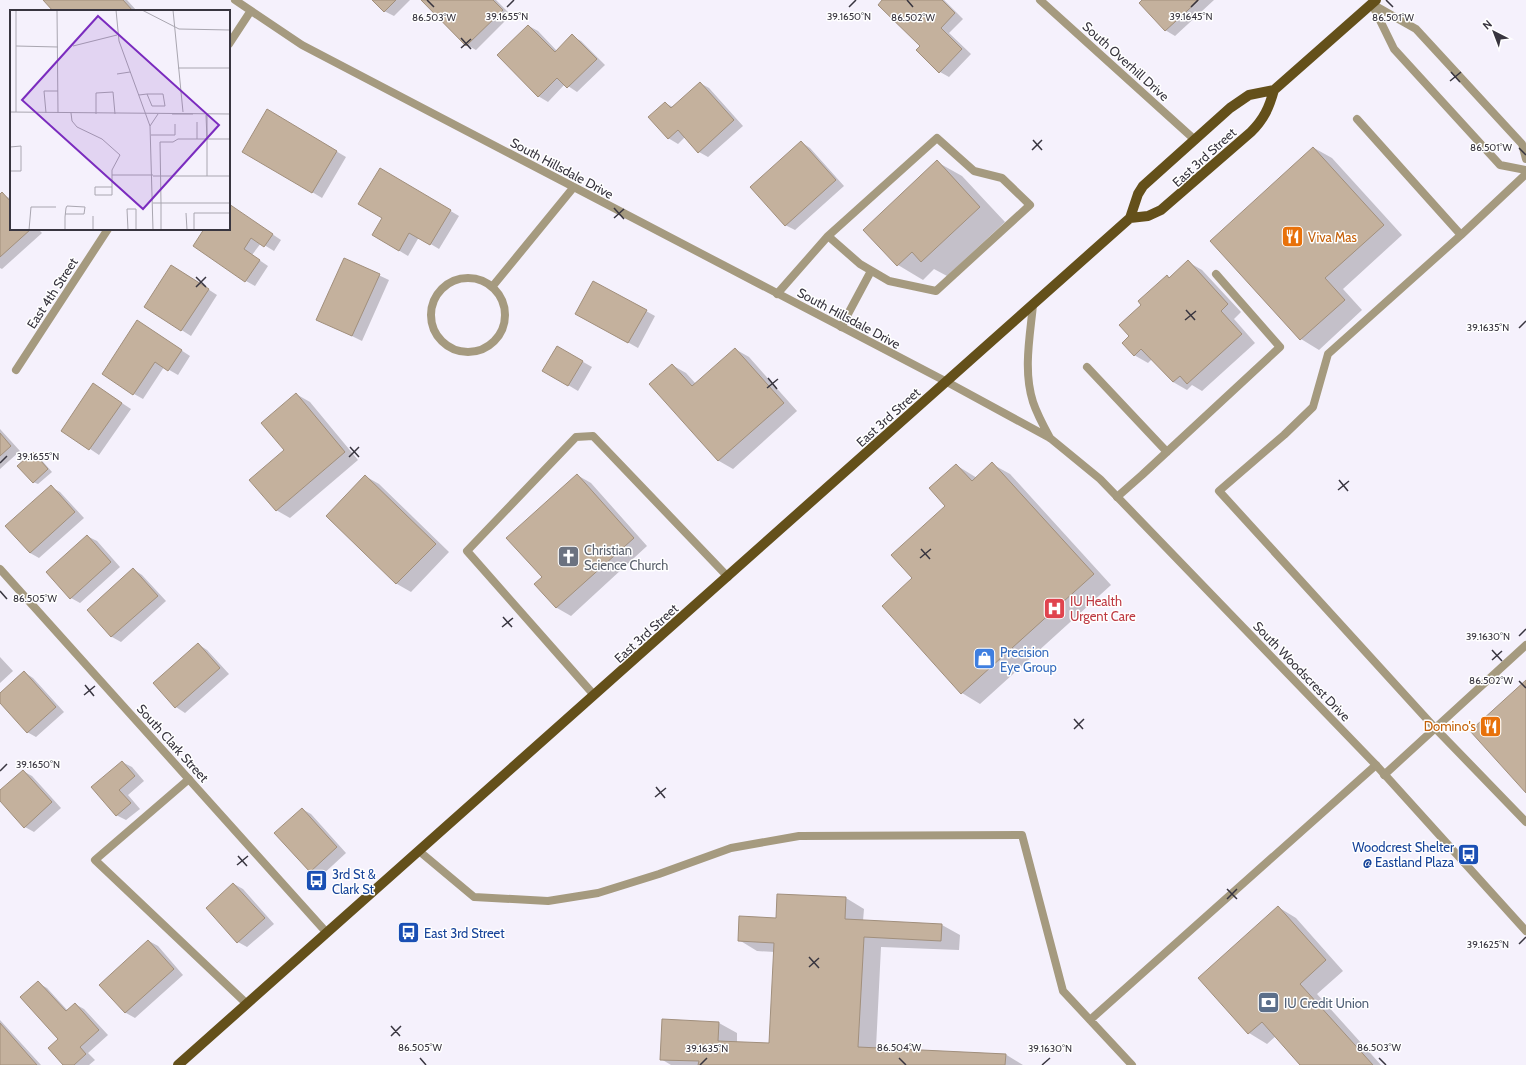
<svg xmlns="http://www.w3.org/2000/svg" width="1526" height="1065" font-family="Cabin,sans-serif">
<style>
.shadow{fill:#0003}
.building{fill:#c4b19d;stroke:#a18f7c}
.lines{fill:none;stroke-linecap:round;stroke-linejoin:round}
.service{stroke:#a59a7f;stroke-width:8}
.minor{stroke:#a59a7f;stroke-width:8}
.primary{stroke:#64501a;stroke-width:10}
.ticks{fill:none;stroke:#38353f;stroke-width:1.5}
.labels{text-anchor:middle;stroke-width:3;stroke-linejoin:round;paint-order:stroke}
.street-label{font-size:13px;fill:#38353f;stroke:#fff}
.food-label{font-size:13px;fill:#c56008;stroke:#fff;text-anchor:start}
.worship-label{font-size:13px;fill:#5b616d;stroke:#fff;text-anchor:start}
.health-label{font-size:13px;fill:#be3a42;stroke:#fff;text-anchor:start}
.shop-label{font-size:13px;fill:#366cbe;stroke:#fff;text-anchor:start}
.transit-label{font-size:13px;fill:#164399;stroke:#fff;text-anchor:start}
.service-label{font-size:13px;fill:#4e5e75;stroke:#fff;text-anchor:start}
.inset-road{fill:none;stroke:#a9a6b0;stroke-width:1}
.view{fill:#7b2cbf;fill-opacity:0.15;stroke:#7b2cbf;stroke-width:2}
.inset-edge{fill:none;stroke:#38353f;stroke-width:2}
.ticks-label{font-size:10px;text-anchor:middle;fill:#38353f;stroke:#fff;stroke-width:3;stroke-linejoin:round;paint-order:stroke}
</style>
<rect width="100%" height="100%" fill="#f5f1fc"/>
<path class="shadow" d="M44 0H127L137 11H54Z
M374 0H410L394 16 384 11Z
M423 0H496L511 15 476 50 467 45Z
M884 0H944L963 19 949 33 971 54 949 77 940 72 922 46Z
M1144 0H1214L1175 36 1165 30Z
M529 26 538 31 557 51 572 36 581 41 605 65 577 92 565 84 548 102 538 96Z
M700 83 709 88 743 126 708 157 699 152 685 137 678 144 668 138 665 103 673 107Z
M268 111 346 157 322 198 244 151Z
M801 142 810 148 844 186 795 230 785 225Z
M1314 148 1332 158 1402 235 1343 289 1362 310 1319 350 1301 339Z
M937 162 962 176 1005 222 947 276 934 269 923 280 898 265Z
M380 169 459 216 439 249 419 237 408 256 373 235 383 218Z
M2 194 11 199V229H38L42 233 2 269 0 268V196Z
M229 205 281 240 274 251 261 243 252 255 268 266 255 286 246 281 205 229H229Z
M344 259 389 280 362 341 317 319Z
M1188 262 1202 270 1241 312 1234 319 1255 343 1202 391 1192 385 1187 390 1173 382 1152 359 1148 363 1134 355 1130 336 1143 305 1167 276 1170 278Z
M180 271 217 295 191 336 145 307Z
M646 311 655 316 638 348 576 313Z
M146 327 190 356 178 375 164 367 143 399 134 394Z
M557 347 592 367 578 391 543 370Z
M735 349 749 357 797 411 733 469 719 461 651 384 672 365 686 373 696 384Z
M102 390 131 409 99 455 62 430Z
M296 394 310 402 358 460 290 518 276 510Z
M0 429 20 451 0 469Z
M33 453 37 455 52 472 38 484 33 482Z
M992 464 1010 474 1111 585 980 704 962 693 883 606 914 578 947 507 956 465 977 478Z
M577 475 591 483 647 546 571 616 557 608 535 584 543 577Z
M365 476 379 484 449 552 411 592 397 584 327 515Z
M51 487 60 492 84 518 39 558 30 553Z
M87 536 97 541 120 567 80 603 71 598Z
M133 569 142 575 166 601 121 642 112 637 88 610Z
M198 644 207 650 229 674 185 713 176 707 154 683Z
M0 657 13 671 0 683Z
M24 672 33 678 64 712 36 737 27 732 0 702V694Z
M122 762 132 767 144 781 128 795 140 809 126 820 116 815 93 787Z
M23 771 32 776 61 808 34 832 25 827 0 799V791Z
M302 809 311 814 346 853 320 877 311 871Z
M234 884 243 889 274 924 247 947 238 942 207 908Z
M846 898 864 909 863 921 942 925 960 935 959 950 881 947 876 1048 1005 1054 1023 1065H671L661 1059 663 1020 719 1023 737 1033V1042L770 1044 775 952 757 951 739 940 777 919Z
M1278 907 1296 918 1343 971 1317 994 1381 1065H1302L1276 1036 1267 1044 1249 1033 1199 978Z
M149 941 158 946 183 975 135 1018 126 1013 100 985Z
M38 983 47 988 68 1011 75 1004 84 1009 108 1035 88 1053 95 1060 89 1065H64L60 1039Z
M0 1020 41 1065H0Z"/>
<path class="building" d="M43 0H123L133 11H53Z
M372 0H396L384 12Z
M421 0H493L503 10 466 46Z
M882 0H942L955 13 941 28 962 49 939 73 916 50 920 46 878 5Z
M1142 0H1199L1165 31 1139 3Z
M528 25 555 52 572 34 597 59 567 88 557 78 538 97 497 55Z
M700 82 734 120 698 153 678 130 668 139 648 117 665 102 671 108Z
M267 109 337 151 312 193 242 152Z
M801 141 836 180 785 226 750 187Z
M1313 147 1384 225 1325 278 1345 300 1300 340 1210 241Z
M937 160 980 207 921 262 912 252 897 266 863 230Z
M380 168 451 210 430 245 409 233 399 251 372 235 382 218 358 204Z
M2 192 11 202V229H31L0 257V194Z
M229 204 273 234 264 247 251 238 244 249 260 260 245 282 193 246 204 229H229Z
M344 258 380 274 352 336 316 320Z
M1188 260 1228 304 1221 311 1242 334 1187 384 1180 376 1173 382 1141 349 1134 356 1122 343 1129 336 1119 325 1141 305 1138 301 1167 275 1169 278Z
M171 265 209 289 181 331 144 307Z
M593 281 647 310 628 343 575 314Z
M137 320 182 350 168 371 155 362 133 395 102 374Z
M557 346 583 361 568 386 542 371Z
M735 348 784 403 718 461 649 384 672 364 692 386Z
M93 383 122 403 89 450 61 431Z
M296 393 345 452 276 511 249 480 284 450 261 423Z
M0 433 11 446 0 456Z
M33 452 48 469 33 483 17 466Z
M992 462 1094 574 961 694 882 606 912 578 891 555 945 506 929 488 956 464 972 481Z
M577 474 634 538 556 608 534 584 542 577 506 538Z
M365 475 436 544 396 584 326 516Z
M51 485 75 512 30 553 5 526Z
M87 535 111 562 70 599 46 572Z
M133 568 158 596 111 637 87 610Z
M198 643 220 668 175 708 153 683Z
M24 671 56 707 27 733 0 703V693Z
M1526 680V793L1470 731Z
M122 761 135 776 119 790 131 803 116 816 91 787Z
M23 770 52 802 24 828 0 801V790Z
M302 808 337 847 310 872 274 833Z
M233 883 265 918 237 943 206 908Z
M777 894 846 897 845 919 942 924 941 941 864 937 858 1047 1006 1054 1005 1065H698L699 1061 660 1060 662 1019 719 1022 718 1041 769 1043 774 943 738 941 739 916 776 918Z
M1278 906 1326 960 1300 984 1373 1065H1300L1262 1022 1248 1034 1198 978Z
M148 940 174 969 125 1013 99 985Z
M38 981 66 1011 75 1003 99 1030 80 1047 86 1054 74 1065H63L48 1048 58 1039 20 997Z
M0 1023 37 1065H0Z"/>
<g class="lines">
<path class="service" d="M1372 4 1394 49 1500 165 1526 170
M1372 4 1416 29 1522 144 1526 159
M1357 119 1461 235
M1526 174 1461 235 1328 354 1313 407 1284 435 1219 491 1435 728 1526 822
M777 294 828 236 937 138 974 171 1002 178 1030 205 936 291 889 281 860 264 828 236
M841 327 871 271
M1087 367 1167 452
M1117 497 1142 475 1280 347 1216 274
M594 695 467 551 576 437 593 436 728 577
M1384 775 1526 645
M189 779 95 860 247 1004
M419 851 474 897 548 901 598 893 659 874 731 848 799 836 1022 835 1063 991 1132 1065
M1090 1020 1376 765"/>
<path class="minor" d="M235 0 302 45 947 382 1050 438 1100 479 1376 765 1526 931
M1040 0 1195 140
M229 44 250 12
M431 315a37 37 0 1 1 74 0a37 37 0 1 1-74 0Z
M492 287 573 188
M1033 305C1030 336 1023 371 1033 402 1037 414 1044 427 1050 438
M16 370 108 229
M0 569 327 933"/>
<path class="primary" d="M1130 218 1148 216 1161 210 1251 132C1264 119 1269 108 1274 90
M178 1065 1130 218 1138 194 1143 186 1230 108 1249 95 1274 90 1376 0"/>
</g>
<path class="ticks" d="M427 0 434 7M907 0 913 7M1386 0 1393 7M507 7 514 0M849 7 856 0M1191 7 1198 0M461 38 471 49M461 48 471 39M1451 72 1460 82M1450 81 1461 72M1033 140 1042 150M1519 148 1526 155M1032 150 1042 140M614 208 624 219M614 218 624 209M196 277 206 287M196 287 206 277M1186 310 1195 320M1185 320 1196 311M1519 328 1526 321M768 378 777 389M767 388 778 379M350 447 359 457M349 457 359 447M0 463 7 456M1339 480 1348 491M1338 490 1349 481M921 549 930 559M920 558 931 549M0 591 7 599M503 617 512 627M502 627 513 618M1519 636 1526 629M1492 650 1502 661M1492 660 1502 651M1519 681 1526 688M85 685 94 696M84 695 95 686M1074 719 1083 729M1074 729 1084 719M0 771 7 764M656 787 665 798M655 797 666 788M238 856 247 866M237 865 248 856M1227 889 1237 899M1227 899 1237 889M1519 944 1526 937M809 957 819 968M809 967 819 958M391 1026 400 1036M391 1036 401 1026M420 1058 426 1065M899 1058 906 1065M1379 1058 1386 1065M700 1065 707 1058M1042 1065 1050 1058"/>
<defs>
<symbol id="restaurant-square" viewBox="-11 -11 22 22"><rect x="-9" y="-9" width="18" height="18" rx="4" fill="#e8710a" stroke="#fff"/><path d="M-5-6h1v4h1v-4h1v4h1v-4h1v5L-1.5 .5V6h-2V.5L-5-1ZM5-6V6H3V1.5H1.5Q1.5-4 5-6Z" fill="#fff"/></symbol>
<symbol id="church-square" viewBox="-11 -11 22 22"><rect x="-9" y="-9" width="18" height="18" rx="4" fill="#6b7280" stroke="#fff"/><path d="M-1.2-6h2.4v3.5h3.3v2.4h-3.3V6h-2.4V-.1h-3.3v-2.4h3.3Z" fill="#fff"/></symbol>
<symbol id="hospital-square" viewBox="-11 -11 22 22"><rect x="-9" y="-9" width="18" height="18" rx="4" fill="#e0444e" stroke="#fff"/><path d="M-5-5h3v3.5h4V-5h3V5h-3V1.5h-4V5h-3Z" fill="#fff"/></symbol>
<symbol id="shop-square" viewBox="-11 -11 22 22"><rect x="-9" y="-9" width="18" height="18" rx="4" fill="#3f7fe0" stroke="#fff"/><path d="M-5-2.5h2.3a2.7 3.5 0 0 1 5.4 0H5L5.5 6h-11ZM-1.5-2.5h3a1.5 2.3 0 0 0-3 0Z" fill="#fff"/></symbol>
<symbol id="bus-square" viewBox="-11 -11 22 22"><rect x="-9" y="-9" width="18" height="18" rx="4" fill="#1a4fb4" stroke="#fff"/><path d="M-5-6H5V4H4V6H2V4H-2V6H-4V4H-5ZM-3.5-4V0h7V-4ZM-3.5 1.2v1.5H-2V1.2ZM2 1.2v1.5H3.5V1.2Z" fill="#fff"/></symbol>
<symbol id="bank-square" viewBox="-11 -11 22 22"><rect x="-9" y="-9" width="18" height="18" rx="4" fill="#5c6f8a" stroke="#fff"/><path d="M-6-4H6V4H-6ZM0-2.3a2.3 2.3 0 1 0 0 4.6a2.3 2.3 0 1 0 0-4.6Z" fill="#fff"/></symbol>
</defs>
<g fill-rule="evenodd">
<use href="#restaurant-square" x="1280" y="224" width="25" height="25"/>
<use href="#church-square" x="556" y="544" width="25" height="25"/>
<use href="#hospital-square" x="1042" y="596" width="25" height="25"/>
<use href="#shop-square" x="972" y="646" width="25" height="25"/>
<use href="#restaurant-square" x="1478" y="714" width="25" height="25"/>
<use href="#bus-square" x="1456" y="842" width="25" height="25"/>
<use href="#bus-square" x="304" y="868" width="25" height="25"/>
<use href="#bus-square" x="396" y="920" width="25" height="25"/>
<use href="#bank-square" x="1256" y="990" width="25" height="25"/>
</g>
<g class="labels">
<g class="street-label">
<text transform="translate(1126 61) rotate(42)" y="5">South Overhill Drive</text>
<text transform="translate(1204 157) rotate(-42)" y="5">East 3rd Street</text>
<text transform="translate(562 168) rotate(28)" y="5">South Hillsdale Drive</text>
<text transform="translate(52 293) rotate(-57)" y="5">East 4th Street</text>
<text transform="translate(849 318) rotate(28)" y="5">South Hillsdale Drive</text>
<text transform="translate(888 417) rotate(-42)" y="5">East 3rd Street</text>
<text transform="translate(646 633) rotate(-42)" y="5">East 3rd Street</text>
<text transform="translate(1302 671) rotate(46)" y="5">South Woodscrest Drive</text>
<text transform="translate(173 743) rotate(48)" y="5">South Clark Street</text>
</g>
<g class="food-label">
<text x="1308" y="242">Viva Mas</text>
<text x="1476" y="731" text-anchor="end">Domino's</text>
</g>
<g class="worship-label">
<text x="584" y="555">Christian<tspan x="584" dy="15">Science Church</tspan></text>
</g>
<g class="health-label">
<text x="1070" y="606">IU Health<tspan x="1070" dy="15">Urgent Care</tspan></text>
</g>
<g class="shop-label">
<text x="1000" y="657">Precision<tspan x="1000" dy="15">Eye Group</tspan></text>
</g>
<g class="transit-label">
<text x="1454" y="852" text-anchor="end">Woodcrest Shelter<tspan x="1454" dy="15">@ Eastland Plaza</tspan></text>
<text x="332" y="879">3rd St &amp;<tspan x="332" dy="15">Clark St</tspan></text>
<text x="424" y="938">East 3rd Street</text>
</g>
<g class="service-label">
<text x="1284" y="1008">IU Credit Union</text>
</g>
</g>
<g transform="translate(10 10)">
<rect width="220" height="220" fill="#f5f1fc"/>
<path class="inset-road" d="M47 0 48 103M106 0 109 31 140 116 143 220M132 0 169 19 220 20M163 0 173 102M6 36 48 37M63 36 107 25M168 58H220M107 64 120 62M129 85 137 84H153L155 96H142L137 84M0 102 220 104M6 102V0M36 103 34 81H48M61 103 62 111 67 117 92 129 110 145 102 160V177H85V185H102V177M86 104V83L103 82 105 104M162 104H183M197 104V166M196 105 197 129M187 112V129M140 116 148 104M141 125H165V114M220 129H168L163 132H150L151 193H220M0 137 11 136V161H0M102 165H143M143 166H220M143 193H151V220M176 203 177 220M19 220 21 197H46M55 220V207L56 198 57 196 75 197 74 204H55M83 220V206M118 220 117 199H126V220M184 220V203H220"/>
<path class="view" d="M88 6 209 115 133 199 12 90Z"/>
<rect width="220" height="220" class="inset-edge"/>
</g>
<g class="ticks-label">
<text x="507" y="20">39.1655°N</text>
<text x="849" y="20">39.1650°N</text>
<text x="1191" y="20">39.1645°N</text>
<text x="1393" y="21">86.501°W</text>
<text x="434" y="21">86.503°W</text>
<text x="913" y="21">86.502°W</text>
<text x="1491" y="151">86.501°W</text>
<text x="1488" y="331">39.1635°N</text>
<text x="38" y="460">39.1655°N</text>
<text x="35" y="602">86.505°W</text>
<text x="1488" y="640">39.1630°N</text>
<text x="1491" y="684">86.502°W</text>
<text x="38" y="768">39.1650°N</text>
<text x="1488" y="948">39.1625°N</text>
<text x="420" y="1051">86.505°W</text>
<text x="899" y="1051">86.504°W</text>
<text x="1379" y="1051">86.503°W</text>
<text x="707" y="1052">39.1635°N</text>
<text x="1050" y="1052">39.1630°N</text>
</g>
<g transform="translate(1494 32) rotate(318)" stroke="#ffffff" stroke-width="3" paint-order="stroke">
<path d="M0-3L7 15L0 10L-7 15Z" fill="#38353f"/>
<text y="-6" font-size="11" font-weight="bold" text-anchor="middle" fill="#38353f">N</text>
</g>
</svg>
